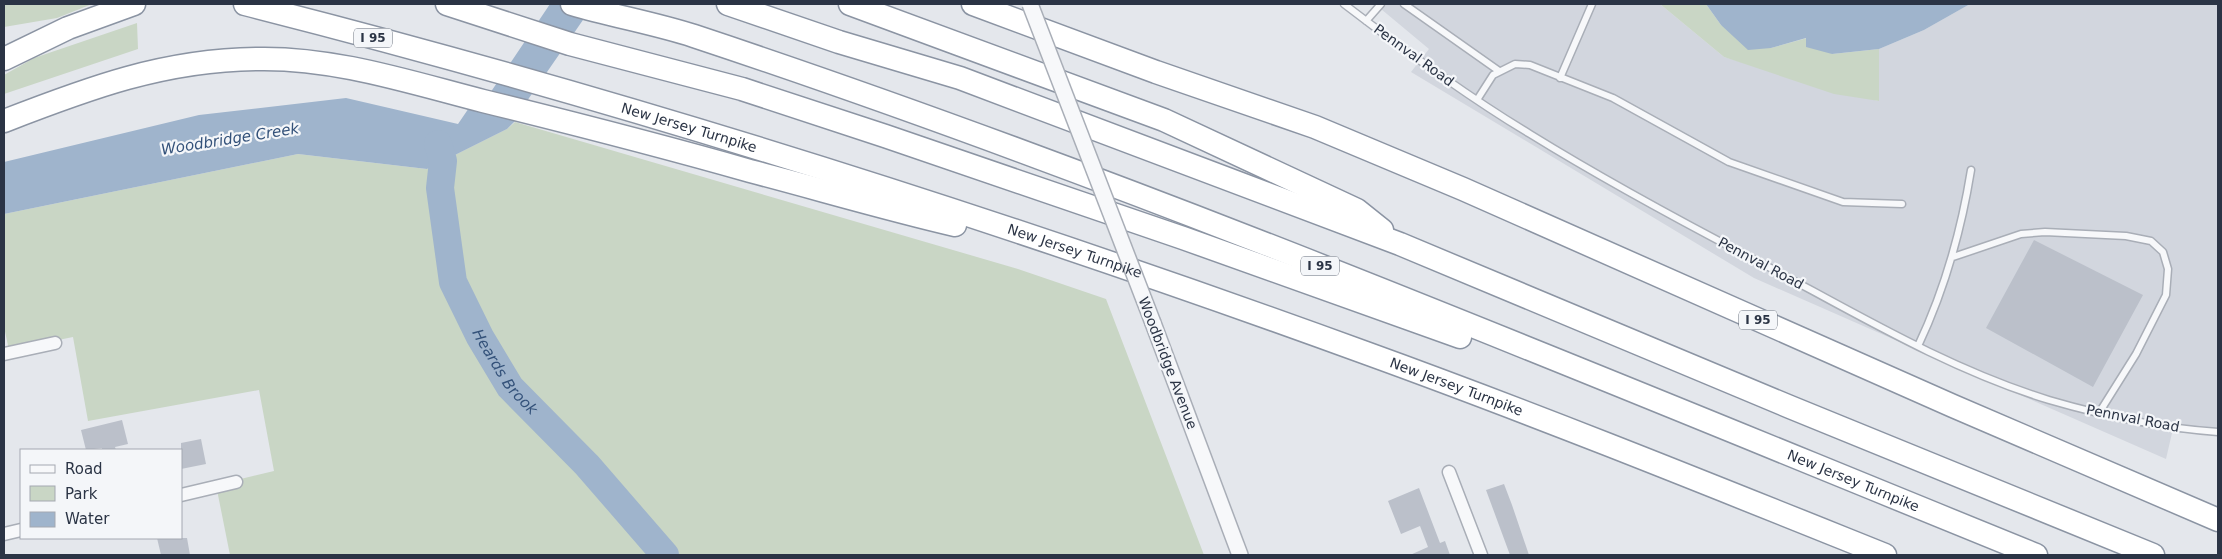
<svg xmlns="http://www.w3.org/2000/svg" width="2222" height="559" font-family="'DejaVu Sans',sans-serif">
<style>
.built{fill:#d2d6de}
.green{fill:#c9d6c5}
.water{fill:#9fb4cc}
.lines{fill:none;stroke-linecap:round;stroke-linejoin:round}
.river{stroke:#9fb4cc;stroke-width:28}
.building{fill:#bbc0ca}
.service-casing{stroke:#a9aeb7;stroke-width:9}
.minor-casing{stroke:#a9aeb7;stroke-width:15}
.tertiary-casing{stroke:#a9aeb7;stroke-width:18}
.motorway-casing{stroke:#8b94a3;stroke-width:25}
.service{stroke:#f7f8fa;stroke-width:6}
.minor{stroke:#f7f8fa;stroke-width:12}
.tertiary{stroke:#f7f8fa;stroke-width:15}
.motorway{stroke:#fff;stroke-width:22}
.tertiary-bridge-casing{stroke:#a9aeb7;stroke-width:18;stroke-linecap:butt}
.tertiary-bridge{stroke:#f7f8fa;stroke-width:15}
.labels{text-anchor:middle;stroke-width:4.5;stroke-linejoin:round;paint-order:stroke}
.shield{fill:#f4f6f9;stroke:#676e7b;stroke-width:1}
.shield-label{font-size:12px;font-weight:bold;fill:#2b3445}
.street-label{font-size:14px;fill:#2b3445;stroke:#f4f6f9}
.water-label{font-size:15px;font-style:italic;fill:#34527a;stroke:#f4f6f9}
</style>
<rect width="100%" height="100%" fill="#e4e7ec"/>
<!-- built -->
<path class="built" d="M1375 4H1660L1724 57 1878 101 1879 49 1924 30 1970 4H2218V433H2172L2166 459 1754 278 1411 72 1429 49Z"/>
<!-- green -->
<path class="green" d="M4 4H92L57 18 4 27Z
M1660 4H1706L1721 25 1771 48 1807 38 1832 54 1879 49V101L1834 94 1724 57Z
M137 23 138 49 4 94V75L34 58Z
M515 122 1018 269 1106 299 1204 555H230L216 485 274 471 259 390 88 421 73 337 9 350 4 327V214L298 154 427 169 507 129Z"/>
<!-- water -->
<path class="water" d="M550 4H594L518 114 520 116 507 129 427 169 298 154 4 214V162L199 115 346 98 458 124 473 102 482 105Z
M1706 4H1970L1924 30 1879 49 1832 54 1806 47V38L1771 48 1748 50 1721 25Z"/>
<g class="lines">
<!-- river -->
<path class="river" id="s1" d="M438 144 443 161 440 188 453 282 480 337 510 387 587 465 665 555"/>
</g>
<!-- building -->
<path class="building" d="M2034 240 2143 295 2093 387 1986 328Z
M122 420 128 444 115 447 116 450H102V448L86 450 81 430Z
M201 439 206 464 181 469V443Z
M1504 484 1512 505 1529 555H1510L1486 490Z
M1419 488 1440 543 1445 541 1450 555H1410L1428 547 1420 526 1401 534 1388 501Z
M157 538H187L190 555H161Z"/>
<g class="lines">
<!-- service casing -->
<g class="service-casing">
<path id="service" d="M1344 4C1404 50 1465 95 1530 134 1606 181 1684 223 1763 264 1855 313 1948 369 2049 400 2104 416 2161 428 2218 432
M1404 4 1499 71
M1366 21 1381 4
M1560 78 1592 4
M1477 100 1493 75 1515 64 1530 65 1613 98 1729 162 1843 202 1902 204
M1953 257 2021 234 2045 232 2126 236 2151 241 2163 252 2168 269 2166 295 2136 354 2099 413
M1918 346C1945 289 1961 232 1971 170"/>
</g>
<!-- minor casing -->
<g class="minor-casing">
<path id="minor" d="M4 354 55 343
M1449 472 1481 555
M181 495 236 482
M4 534 21 530"/>
</g>
<!-- tertiary casing -->
<g class="tertiary-casing">
<path id="tertiary" d="M1153 323 1240 555"/>
</g>
<!-- motorway casing -->
<g class="motorway-casing">
<g id="motorway">
<path id="s2" d="M245 4C624 100 998 219 1366 353 1540 416 1713 486 1885 555"/>
<path d="M447 4 570 44 742 89 885 136 1183 238 1460 337"/>
<path id="s3" d="M572 4C612 16 654 23 694 36 1149 187 1592 375 2036 555"/>
<path d="M728 4 839 42 960 78 1400 244 1790 407 2153 555"/>
<path d="M850 4 1164 120 1357 210 1382 230"/>
<path d="M973 4 1156 72 1315 127 1463 189 1953 406 2218 520"/>
<path d="M4 59 68 28 134 4"/>
<path d="M4 121C89 88 164 60 256 59 333 57 409 82 483 101 572 123 662 146 750 171 819 189 886 209 955 225"/>
</g>
</g>
<!-- service -->
<use href="#service" class="service"/>
<!-- minor -->
<use href="#minor" class="minor"/>
<!-- tertiary -->
<use href="#tertiary" class="tertiary"/>
<!-- motorway -->
<use href="#motorway" class="motorway"/>
<!-- tertiary-bridge casing -->
<g class="tertiary-bridge-casing">
<path id="tertiary-bridge" d="M1030 4 1153 323"/>
</g>
<!-- tertiary-bridge -->
<use href="#tertiary-bridge" class="tertiary-bridge"/>
</g>
<g class="labels">
<!-- shield labels -->
<g class="shield">
<rect x="354" y="28.5" width="38" height="19" rx="4"/>
<rect x="1301" y="256.5" width="38" height="19" rx="4"/>
<rect x="1739" y="310.5" width="38" height="19" rx="4"/>
</g>
<g class="shield-label">
<text x="373" y="42">I 95</text>
<text x="1320" y="270">I 95</text>
<text x="1758" y="324">I 95</text>
</g>
<!-- street labels -->
<g class="street-label">
<text transform="translate(1414 55) rotate(36)" y="5">Pennval Road</text>
<text dy="5" stroke="none"><textPath href="#s2" startOffset="461">New Jersey Turnpike</textPath></text>
<text dy="5" stroke="none"><textPath href="#s2" startOffset="866">New Jersey Turnpike</textPath></text>
<text transform="translate(1761 263) rotate(28)" y="5">Pennval Road</text>
<text transform="translate(1168 363) rotate(69)" y="5">Woodbridge Avenue</text>
<text dy="5" stroke="none"><textPath href="#s2" startOffset="1271">New Jersey Turnpike</textPath></text>
<text transform="translate(2133 418) rotate(11)" y="5">Pennval Road</text>
<text dy="5" stroke="none"><textPath href="#s3" startOffset="1368">New Jersey Turnpike</textPath></text>
</g>
<!-- water labels -->
<g class="water-label">
<text transform="translate(230 139) rotate(-9)" y="5">Woodbridge Creek</text>
<text dy="5" stroke="none"><textPath href="#s1" startOffset="244">Heards Brook</textPath></text>
</g>
</g>
<!-- border -->
<rect width="2222" height="559" fill="none" stroke="#2b3445" stroke-width="10"/>
<!-- legend -->
<rect x="20" y="449" width="162" height="90" fill="#f4f6f9" stroke="#a4a8b1"/>
<rect x="30" y="465" width="25" height="8" fill="#f7f8fa" stroke="#a4a8b1"/>
<text x="65" y="474" font-size="15" fill="#2b3445">Road</text>
<rect x="30" y="486" width="25" height="15" fill="#c9d6c5" stroke="#a4a8b1"/>
<text x="65" y="499" font-size="15" fill="#2b3445">Park</text>
<rect x="30" y="512" width="25" height="15" fill="#9fb4cc" stroke="#a4a8b1"/>
<text x="65" y="524" font-size="15" fill="#2b3445">Water</text>
</svg>
